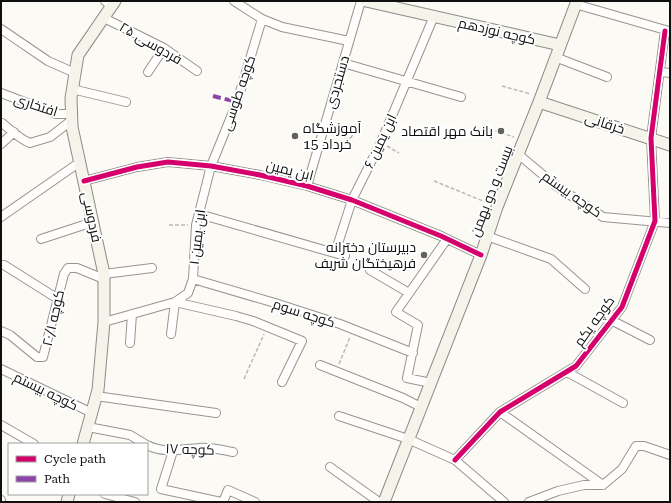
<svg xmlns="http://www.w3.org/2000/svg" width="671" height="503" font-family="'Roboto Serif',Cairo,serif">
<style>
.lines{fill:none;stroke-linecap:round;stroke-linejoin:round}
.street-casing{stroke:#969592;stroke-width:10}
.secondary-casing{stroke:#8c8b89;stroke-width:13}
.path{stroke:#b9b9b8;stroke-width:1.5;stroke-dasharray:4 2;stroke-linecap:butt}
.street{stroke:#fffefd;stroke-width:8}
.secondary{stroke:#f5f4ea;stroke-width:11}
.quiet{stroke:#8e44ad;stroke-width:4;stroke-dasharray:8 4;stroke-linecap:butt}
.cycleway-casing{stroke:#fff;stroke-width:8}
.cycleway{stroke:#d6006c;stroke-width:5}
.poi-dot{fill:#62615f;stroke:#fff;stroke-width:1.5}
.labels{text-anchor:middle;stroke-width:4;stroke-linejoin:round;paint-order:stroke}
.street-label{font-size:14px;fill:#0f0f0f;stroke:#fff}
.poi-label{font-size:14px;fill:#0f0f0f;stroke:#fff;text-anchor:end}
</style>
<rect width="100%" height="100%" fill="#fcfaf4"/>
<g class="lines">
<!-- street casing -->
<g class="street-casing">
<path id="street" d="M105 1 112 7
M234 1 262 19 282 27 349 41
M575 4 669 31
M104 18 164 48 197 71
M1 29 48 61 75 73
M555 57 607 77
M343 63 461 97
M148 72 164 48
M660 72 670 73
M72 89 126 102
M1 93 56 114H71
M2 123C11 130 19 139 30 143L50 137 72 120
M324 127 348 134
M1 144 14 132
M518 154 555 185 603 217 670 223
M84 181 137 167 168 162 211 166 260 175 307 186 352 200 441 236 481 255
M307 186 361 1
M199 214 345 256
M1 217 80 162
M487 236 551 259 585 289
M41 239 93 222
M335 253 352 200 381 142 434 16
M4 265 58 299
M370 270 409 293
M104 274 152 268
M193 279 275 303 340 324 413 353
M175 302 236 316 253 321 302 341 282 382
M611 320 650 340
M104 322 175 302 188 293 193 279 196 225 211 166 237 102 262 19
M1 331 10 335 37 357H43L64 274 68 268H77L104 279
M171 334 175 302
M130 343 132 314
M320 365 403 398 421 407
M1 369 92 413
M567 372 623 403
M431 383 407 378 418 325 396 312 447 239
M96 396 216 413
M500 412 603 485
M339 416 408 439 455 460 504 502
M1 425 34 444
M88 427 130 435 145 444
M147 445C164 454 182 449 199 448 210 447 222 450 233 452
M173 451 161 489 221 502
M455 460 500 412 576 366 622 307 655 221 651 138 665 31
M330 467 379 502
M105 494 135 502
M1 500V502
M223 502 228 490 255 502
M529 502 558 491 584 485H603L622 469 636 446H644L670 455"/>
</g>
<!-- secondary casing -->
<g class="secondary-casing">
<path id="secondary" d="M366 1 560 45
M539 102 670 145
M83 444 98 390 104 322V274L72 127 71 98 78 55 115 1
M67 502 69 494
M384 502 481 255 497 207 539 102 577 1"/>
</g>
<!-- path -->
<path class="path" d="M502 86 531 94
M484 127 514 137
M387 146 399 153
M434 181 488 203
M169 225H188
M339 364 350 337
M244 379 264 334"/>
<!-- street -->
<use href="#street" class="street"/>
<!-- secondary -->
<use href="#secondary" class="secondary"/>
<!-- quiet -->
<path class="quiet" d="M213 96 237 102"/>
<!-- cycleway casing -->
<g class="cycleway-casing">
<path id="cycleway" d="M84 181 137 167 168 162 211 166 260 175 307 186 352 200 441 236 481 255
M455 460 500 412 576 366 622 307 655 221 651 138 665 31"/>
</g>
<!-- cycleway -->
<use href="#cycleway" class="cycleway"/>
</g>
<!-- markers -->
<g class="poi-dot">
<circle cx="501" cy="131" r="4"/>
<circle cx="295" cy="136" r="4"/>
<circle cx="424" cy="255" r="4"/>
</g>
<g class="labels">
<!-- street labels -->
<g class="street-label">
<text transform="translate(497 31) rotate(13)" y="5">کوچه نوزدهم</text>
<text transform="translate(151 43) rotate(30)" y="5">فردوسی ۲۵</text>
<text transform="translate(337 82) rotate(-74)" y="5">دستجردی</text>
<text transform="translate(238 93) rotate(-71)" y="5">کوچه طوسی</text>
<text transform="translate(36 105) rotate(18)" y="5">افتخاری</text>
<text transform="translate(605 123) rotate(18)" y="5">خرقانی</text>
<text transform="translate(380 141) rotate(-65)" y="5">ابن یمین ۶</text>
<text transform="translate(290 170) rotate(14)" y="5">ابن یمین</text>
<text transform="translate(491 191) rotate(-69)" y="5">بیست و دو بهمن</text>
<text transform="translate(572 194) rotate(35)" y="5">کوچه بیستم</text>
<text transform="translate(92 217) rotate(78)" y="5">فردوسی</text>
<text transform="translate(197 237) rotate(-83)" y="5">ابن یمین ۱</text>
<text transform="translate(304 313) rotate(18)" y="5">کوچه سوم</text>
<text transform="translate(53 318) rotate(-77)" y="5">کوچه ۲۰/۱</text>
<text transform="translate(594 321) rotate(-54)" y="5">کوچه یکم</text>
<text transform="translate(46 391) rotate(26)" y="5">کوچه بیستم</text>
<text transform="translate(190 449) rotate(2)" y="5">۱۷ کوچه</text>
</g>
<!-- poi labels -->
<g class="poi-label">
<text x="303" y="133" text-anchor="start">آموزشگاه<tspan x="303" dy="16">15 خرداد</tspan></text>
<text x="493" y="136">بانک مهر اقتصاد</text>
<text x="416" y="252">دبیرستان دخترانه<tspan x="416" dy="16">فرهیختگان شریف</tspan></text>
</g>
</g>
<!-- border -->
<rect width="671" height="503" fill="none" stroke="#0f0f0f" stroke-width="4"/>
<!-- legend -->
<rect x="8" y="443" width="140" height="52" fill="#ffffff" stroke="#9f9f9f"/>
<rect x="16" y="456" width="20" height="6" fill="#d6006c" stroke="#9f9f9f"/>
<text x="44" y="463" font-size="12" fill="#0f0f0f">Cycle path</text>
<rect x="16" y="476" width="20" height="6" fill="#8e44ad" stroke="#9f9f9f"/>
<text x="44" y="483" font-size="12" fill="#0f0f0f">Path</text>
</svg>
